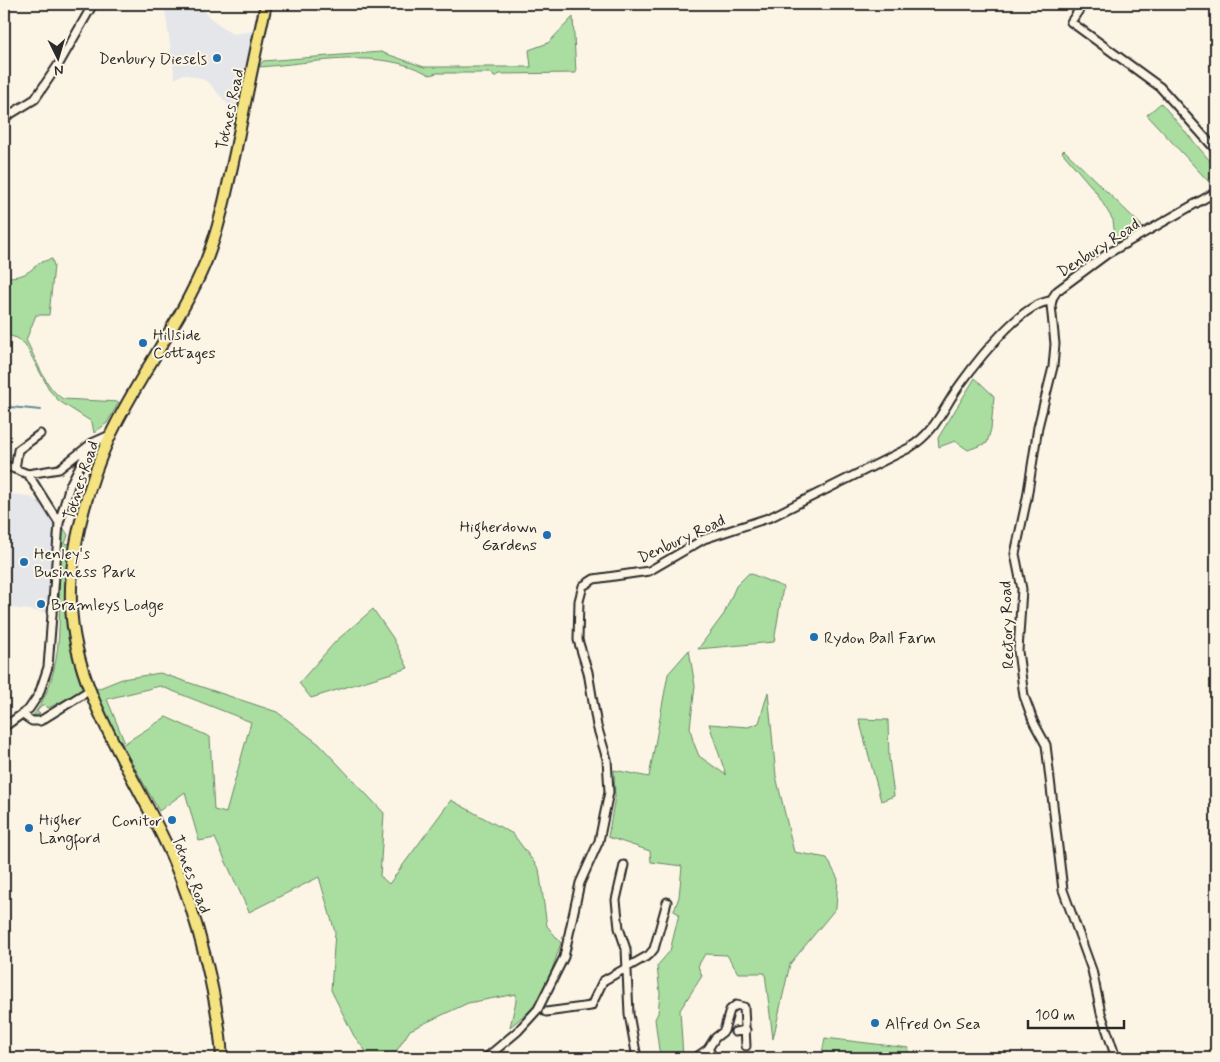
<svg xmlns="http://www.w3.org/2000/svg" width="1220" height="1062" font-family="Mynerve,sans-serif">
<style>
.built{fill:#e4e6e9}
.green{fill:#a9dea0;stroke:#6a8466}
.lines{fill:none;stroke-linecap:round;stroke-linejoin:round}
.stream{stroke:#608b9a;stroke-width:2}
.minor-casing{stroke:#2b2b2b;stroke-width:11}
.primary-casing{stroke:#2b2b2b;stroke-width:14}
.minor{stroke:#fcf5e5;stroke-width:7}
.primary{stroke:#f5e382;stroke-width:10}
.poi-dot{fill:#1f6fb2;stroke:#fcf5e5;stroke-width:2}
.labels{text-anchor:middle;stroke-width:4;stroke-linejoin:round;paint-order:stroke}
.poi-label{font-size:16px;fill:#2b2b2b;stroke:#fcf5e5;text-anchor:start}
.street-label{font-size:16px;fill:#2b2b2b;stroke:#fcf5e5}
</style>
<rect width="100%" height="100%" fill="#fcf5e5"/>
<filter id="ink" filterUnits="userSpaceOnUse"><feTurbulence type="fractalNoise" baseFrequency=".02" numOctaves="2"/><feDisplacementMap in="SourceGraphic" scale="10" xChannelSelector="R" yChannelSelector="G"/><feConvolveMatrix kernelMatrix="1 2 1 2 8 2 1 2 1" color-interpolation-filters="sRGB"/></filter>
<g filter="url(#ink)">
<!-- built -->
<path class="built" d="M164 4H204L203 9 210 18 232 34 254 31 236 114 209 83 200 78 183 74 175 79Z
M4 493 28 496 57 511 59 523 53 613 13 608 4 600Z"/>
<!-- green -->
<path class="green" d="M573 17 576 73 500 74 494 77 492 73H437L430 75C379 47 316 63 259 67L263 61 381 52 424 67H531L529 50 548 43Z
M1161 103 1216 168V175L1208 181 1147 115Z
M1064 150 1142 226 1116 245 1113 220 1096 192 1062 152Z
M52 259 54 266 49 315H36L26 340C36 358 45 388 63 399L119 402 107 423 94 433 92 422 59 401 50 391 25 344 17 338 4 334V277C35 278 29 263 52 259Z
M975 378 994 396 991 429 987 443 968 450 955 441 939 447 938 438Z
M63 527 68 535 65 544 71 543 69 578 86 690 48 708 44 704 37 711 40 714 33 716C74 660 52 589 63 527Z
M749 573 783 587 774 642 698 649 724 614 736 586Z
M373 609 393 638 408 668 311 698 299 683 336 641Z
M689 650 695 686 690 728 693 741 699 756 726 775 709 724 748 727 759 723 768 692 776 776 794 852 827 858 838 879 836 908 790 964 773 1039 765 973H738L727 955 705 954 698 966 702 976 680 1010 683 1057 665 1058 659 1050 655 1019 658 1013 660 994 657 966 670 951 679 914 674 911 679 897 682 866 651 862 650 851 608 837 615 797 614 770 649 777 668 674Z
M160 673 277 712 319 744 384 813 380 876 389 884 451 800 513 834 539 869 547 926 561 943 543 996 532 1009 510 1027 516 1001V994L468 1003 410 1030 392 1058H371L354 1036 331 990 335 932 319 877 249 912 215 838 199 841 185 792 159 811 122 745 166 717 210 737 214 810 226 813 251 722 160 686 107 699 124 741 121 744 118 743 92 691 122 679Z
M859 719 888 720 889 758 894 796 881 801Z
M825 1038 909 1048 906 1058H821Z"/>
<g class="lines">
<!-- stream -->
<path class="stream" d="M4 409 10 407 41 410"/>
<!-- minor casing -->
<g class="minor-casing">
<path id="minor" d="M1083 4 1071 22 1160 87 1216 150
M4 118 35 99 60 62 93 4
M4 465 28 474 59 469 92 443 110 435
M15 469 18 450 40 434
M28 474 59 523
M23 715 32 721H40L90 690
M4 727 29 709 39 694 48 667 59 523 70 485 90 446
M624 865 616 900 619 928 626 949 629 1014 637 1058
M546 1012 591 1006 603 981 649 955 654 949 667 902
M735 1032 746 1030
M708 1049 714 1058
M486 1058 518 1031 538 1009 564 957 580 883 599 841 609 792 607 759 597 726 588 672 578 640 579 601 583 586 594 579 649 571 704 539 771 517 909 448C937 431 943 407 962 382 978 360 1023 301 1052 301
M695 1058 708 1049 715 1038 724 1031 730 1010 736 1005 744 1007 746 1046
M1116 1058 1101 1013 1092 970 1063 890 1046 745 1034 723 1024 696 1018 651 1022 589 1015 554 1027 498 1038 427 1053 367 1055 344 1051 305 1053 297 1057 291 1107 254 1216 192"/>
</g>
<!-- primary casing -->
<g class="primary-casing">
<path id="primary" d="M222 1058C218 997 197 914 172 857 137 776 73 694 71 603 69 551 89 480 111 434 139 375 181 322 206 261 220 226 227 189 235 153 245 103 255 53 266 4"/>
</g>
<!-- minor -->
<use href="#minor" class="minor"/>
<!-- primary -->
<use href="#primary" class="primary"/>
</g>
</g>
<!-- markers -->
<g class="poi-dot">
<circle cx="217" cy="58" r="5"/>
<circle cx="143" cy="343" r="5"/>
<circle cx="547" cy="535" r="5"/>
<circle cx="24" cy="562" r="5"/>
<circle cx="41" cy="604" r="5"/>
<circle cx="814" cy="637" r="5"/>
<circle cx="172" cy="820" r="5"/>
<circle cx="29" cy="828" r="5"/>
<circle cx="875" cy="1023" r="5"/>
</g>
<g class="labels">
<!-- poi labels -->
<g class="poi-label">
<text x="207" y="64" text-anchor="end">Denbury Diesels</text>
<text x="153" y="340">Hillside<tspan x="153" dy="18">Cottages</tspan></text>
<text x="537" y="532" text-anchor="end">Higherdown<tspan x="537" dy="18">Gardens</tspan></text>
<text x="34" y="559">Henley's<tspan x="34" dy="18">Business Park</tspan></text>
<text x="51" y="610">Bramleys Lodge</text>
<text x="824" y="643">Rydon Ball Farm</text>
<text x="39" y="825">Higher<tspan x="39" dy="18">Langford</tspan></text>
<text x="162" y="826" text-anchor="end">Conitor</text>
<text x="885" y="1029">Alfred On Sea</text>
</g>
<!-- street labels -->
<g class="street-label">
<text transform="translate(229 109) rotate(-78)" y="6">Totnes Road</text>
<text transform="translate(1098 247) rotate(-33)" y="6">Denbury Road</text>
<text transform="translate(80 480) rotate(-72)" y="6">Totnes Road</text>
<text transform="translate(681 538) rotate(-25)" y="6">Denbury Road</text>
<text transform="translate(1006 625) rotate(-92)" y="6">Rectory Road</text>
<text transform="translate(192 874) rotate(69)" y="6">Totnes Road</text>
</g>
</g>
<!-- margin -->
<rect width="1220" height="1062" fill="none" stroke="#fcf5e5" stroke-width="20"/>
<rect x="10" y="10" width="1200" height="1042" fill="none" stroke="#2b2b2b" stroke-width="2" filter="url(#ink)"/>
<!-- north arrow -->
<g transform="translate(58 58) rotate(175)" stroke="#fcf5e5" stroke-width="4" paint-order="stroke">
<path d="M0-4L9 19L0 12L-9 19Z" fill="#2b2b2b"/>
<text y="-8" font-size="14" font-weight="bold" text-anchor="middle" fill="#2b2b2b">N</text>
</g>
<!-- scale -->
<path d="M1028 1020v8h96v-8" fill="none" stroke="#2b2b2b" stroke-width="2.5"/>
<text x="1035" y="1020" font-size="15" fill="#2b2b2b" stroke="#fcf5e5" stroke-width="4" paint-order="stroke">100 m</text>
</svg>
